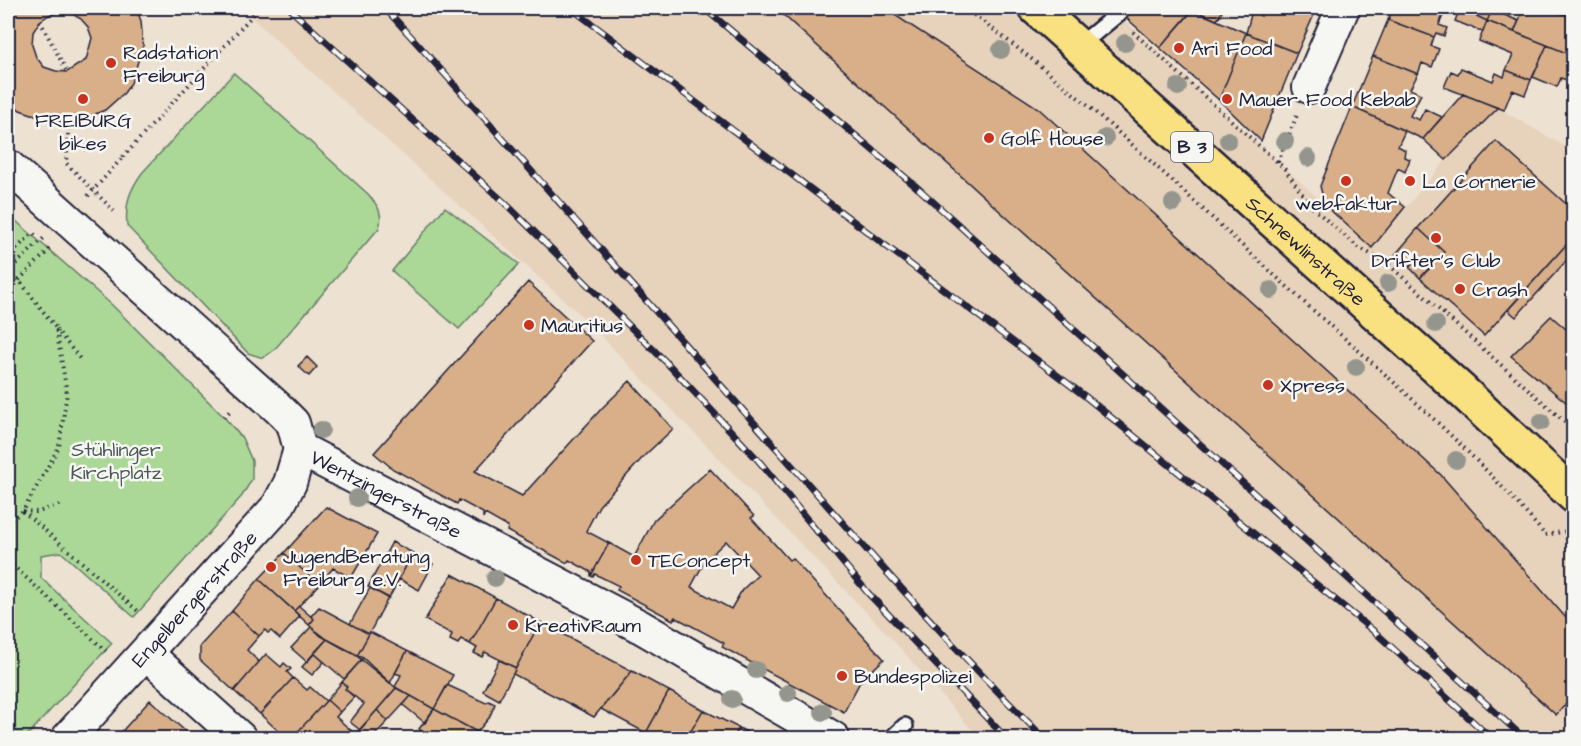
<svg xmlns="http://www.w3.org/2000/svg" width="1581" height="746" font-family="'Architects Daughter',sans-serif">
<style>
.built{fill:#e7d2bc}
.green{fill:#abd897;stroke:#667d69;stroke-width:1.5}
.building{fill:#d8af89;stroke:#22223b;stroke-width:1.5;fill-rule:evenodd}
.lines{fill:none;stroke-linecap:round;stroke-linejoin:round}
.service-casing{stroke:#22223b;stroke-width:20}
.minor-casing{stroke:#22223b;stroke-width:36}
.primary-casing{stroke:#22223b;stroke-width:38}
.path{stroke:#22223b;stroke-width:4;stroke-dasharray:1.5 4.5;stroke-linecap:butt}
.service{stroke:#f6f6f2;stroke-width:15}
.minor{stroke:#f6f6f2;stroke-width:32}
.primary{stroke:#f9e181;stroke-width:33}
.rail-casing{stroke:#22223b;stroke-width:7}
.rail{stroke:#f6f6f2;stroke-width:4.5;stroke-dasharray:14;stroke-linecap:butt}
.path-bridge{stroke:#22223b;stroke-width:4;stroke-dasharray:1.5 4.5;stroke-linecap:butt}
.tree{fill:#94968e}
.poi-dot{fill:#c8321e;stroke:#f6f6f2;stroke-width:2}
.labels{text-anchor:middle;stroke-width:5;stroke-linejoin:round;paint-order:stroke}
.shield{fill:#f6f6f2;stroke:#626272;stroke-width:1.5}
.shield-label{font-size:18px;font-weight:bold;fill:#22223b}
.poi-label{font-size:20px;fill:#22223b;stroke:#f6f6f2;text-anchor:start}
.street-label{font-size:20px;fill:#22223b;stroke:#f6f6f2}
.park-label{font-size:20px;fill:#4b5957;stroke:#f6f6f2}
</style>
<rect width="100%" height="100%" fill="#ede1d2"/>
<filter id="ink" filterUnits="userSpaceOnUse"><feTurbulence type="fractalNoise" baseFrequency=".0167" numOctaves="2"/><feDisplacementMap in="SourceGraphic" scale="12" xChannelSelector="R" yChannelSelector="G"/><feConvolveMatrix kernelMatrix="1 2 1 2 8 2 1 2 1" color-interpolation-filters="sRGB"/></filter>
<g filter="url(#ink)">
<!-- built -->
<path class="built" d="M241 8H1111L1372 248 1446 160 1498 108 1573 151V738H979L893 640 584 318Z"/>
<!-- green -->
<path class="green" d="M234 73 368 194C377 205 384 213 379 228L274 350 263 358 248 353 127 226C125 204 129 191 142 173Z
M445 207 519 264 459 329 392 271Z
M8 214 112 305 224 417 242 438 252 461V479L242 496 134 617 61 552 41 555V578L112 643 25 738H8Z"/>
<!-- building -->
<path class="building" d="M8 8H136L141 21 143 46 131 83 124 93 105 110 81 120 56 122 20 110 8 100ZM60 12 71 13 81 19 88 27 92 38 86 60 67 72 56 71 44 67 36 57 32 45 33 32 40 21 49 15Z
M783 8H884L1038 108 1441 475 1574 627V695L1556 715 779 11Z
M1115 8H1194L1160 48Z
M1194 8H1224L1217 20 1193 10Z
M1265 8H1317L1297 53 1246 33 1252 11 1261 16Z
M1393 8H1446L1439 25 1447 28 1444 36 1436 33 1434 37 1388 20Z
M1460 8 1487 21 1483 32 1455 21Z
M1460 8H1493L1487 21Z
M1524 8H1547L1574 18V56L1514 32Z
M1193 10 1246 33 1219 100 1160 48Z
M1492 10 1519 21 1514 32 1487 21Z
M1388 20 1434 37 1431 46 1439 49 1432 67 1422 63 1418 74 1373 56Z
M1487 21 1547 45 1531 80 1506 70 1513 55 1479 41Z
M1246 33 1297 53 1261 141 1219 100Z
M1547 45 1574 56V83L1561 78 1557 87 1533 77Z
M1373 56 1418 74 1410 89 1421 94 1410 116 1419 120 1425 109 1442 117 1423 139 1352 107Z
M1461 68 1493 81 1496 73 1504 77 1506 70 1531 80 1525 95 1512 90 1504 110 1444 87 1451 71 1458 74Z
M1463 94 1498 108 1446 160 1423 139Z
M1352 107 1405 131 1398 146 1405 150 1404 157 1410 159 1405 172 1398 168 1388 193 1405 207 1372 248 1325 205 1320 186Z
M1496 141 1574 211V236L1484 336 1420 278 1444 252 1418 228Z
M1418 228 1444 252 1430 268 1418 257 1409 267 1395 255Z
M1574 236V252L1516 317 1508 310Z
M1418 257 1430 268 1420 278 1409 267Z
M528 282 592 341 475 471 522 496 603 407 630 381 673 429 646 454 599 506 586 531 609 543 591 576V572L569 560 567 563 507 531 508 527 485 514 483 518V513L459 500 457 504 393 469 374 453Z
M1551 316 1574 336V409L1511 356Z
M307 357 317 367 309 376 298 366Z
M710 469 754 516 751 518 789 560 792 558 884 659 860 682 844 712 722 647 724 643 675 617 673 620 617 590 619 586 595 574 593 577 591 576 609 543 634 557 654 520ZM726 541 758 575 742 590 731 609 691 587 705 561Z
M326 507 377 534 351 578 333 568 319 585 284 553Z
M392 542 413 553 389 598 368 587Z
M284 553 319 585 294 611 259 579Z
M413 553 433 564 419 590 399 579Z
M452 574 496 598 470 644 461 639 458 644 450 640 452 634 425 620Z
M259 579 300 616 280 639 271 631 268 633 265 630 259 636 232 611Z
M370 588 388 598 369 634 350 624Z
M496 598 540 622 516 668 485 652 482 657 474 653 477 648 470 644Z
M299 606 314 619 309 625 294 611Z
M319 607 369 634 357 656 321 636 309 625 314 619 311 616Z
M232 611 259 636 247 650 259 662 234 691 200 660V646Z
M540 622 632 671 594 717 513 674Z
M311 627 327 639 307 662 291 648Z
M370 632 407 651 390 683 357 656Z
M327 639 363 658 344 679 314 653Z
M407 651 453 675 434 709 395 687 401 675 395 673Z
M314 653 324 662 312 675 302 667Z
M266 654 281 667 284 663 291 669 287 672 293 678 260 714 234 691Z
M363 658 396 688 360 730 350 722 364 704 345 689 347 687 342 682Z
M499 660 516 668 499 700 483 691Z
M632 671 669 691 646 733 601 709Z
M293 678 307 690 310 687 326 701 292 738H286L260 714Z
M342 682 347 687 345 689 354 697 340 712 327 700Z
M447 685 486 703 489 701 495 704 489 718 477 732 434 709Z
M396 688 411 696 388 721 377 710Z
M669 691 703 710 687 738H657L646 733Z
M411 696 434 709 425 723 403 705Z
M150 700 193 738H116Z
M327 700 340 712 336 717 356 735 352 738H292Z
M434 709 477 732 471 738H429L419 729Z
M377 710 388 721 372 738H352Z
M703 710 739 728 733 738H687Z
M739 728 758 738H733Z"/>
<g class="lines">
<!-- service casing -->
<g class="service-casing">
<path id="service" d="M1080 45 1120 12
M892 738 905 726"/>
</g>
<!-- minor casing -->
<g class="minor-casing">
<g id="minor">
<path d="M1309 87 1343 8"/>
<path id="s1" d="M8 166 278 408 293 423 300 449 641 627 833 738"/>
<path d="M146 653 240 738"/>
<path id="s2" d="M68 738 278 506 290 483 300 449"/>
</g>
</g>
<!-- primary casing -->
<g class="primary-casing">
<g id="primary">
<path id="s3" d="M1036 8 1461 390 1574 496"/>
</g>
</g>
<!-- path -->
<path class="path" d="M213 8 217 11
M964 8C1078 89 1180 189 1283 283 1373 365 1467 442 1545 535L1574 530
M40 21 67 72
M1133 32 1284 168 1310 205 1331 224 1358 247 1388 264 1574 430
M69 122 66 163 114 211
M1278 162 1297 115
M88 196 123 157
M8 257 33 233 35 235
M16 264 44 238
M8 271 19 280 56 328 67 393 59 447 23 511 8 522
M19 280 50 249 47 246
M56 329 80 359
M224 417 232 409
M23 511 140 613
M23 511 38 512 61 504
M8 561 106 651"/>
<!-- service -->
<use href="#service" class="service"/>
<!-- minor -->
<use href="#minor" class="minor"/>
<!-- primary -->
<use href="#primary" class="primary"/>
<!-- rail casing -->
<g class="rail-casing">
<path id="rail" d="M385 8C518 154 648 303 779 451 866 549 951 647 1044 738
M571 8 1086 397 1376 633 1491 738
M704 8 919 189 1524 738
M292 11 505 203 668 364 758 460 868 593 1006 738"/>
</g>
<!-- rail -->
<use href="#rail" class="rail"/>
<!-- path-bridge -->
<path class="path-bridge" d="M123 157 259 8"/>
</g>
<!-- trees -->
<g class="tree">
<circle cx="1125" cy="43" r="9"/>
<circle cx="1001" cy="50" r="9"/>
<circle cx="1178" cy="87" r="9"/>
<circle cx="1105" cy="138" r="9"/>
<circle cx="1228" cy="140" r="9"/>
<circle cx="1285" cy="141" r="9"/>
<circle cx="1308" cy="158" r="9"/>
<circle cx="1173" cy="203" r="9"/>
<circle cx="1388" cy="283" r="9"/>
<circle cx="1271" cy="290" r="9"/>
<circle cx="1436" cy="324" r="9"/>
<circle cx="1356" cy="367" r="9"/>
<circle cx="1541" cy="422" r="9"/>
<circle cx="321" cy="430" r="9"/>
<circle cx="1456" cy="460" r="9"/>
<circle cx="357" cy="498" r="9"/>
<circle cx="495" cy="578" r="9"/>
<circle cx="756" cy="670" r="9"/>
<circle cx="788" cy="693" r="9"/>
<circle cx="732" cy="699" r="9"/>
<circle cx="823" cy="712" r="9"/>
</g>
</g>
<!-- markers -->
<g class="poi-dot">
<circle cx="1179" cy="48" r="6"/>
<circle cx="111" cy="63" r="6"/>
<circle cx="83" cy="99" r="6"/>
<circle cx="1227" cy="99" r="6"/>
<circle cx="989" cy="138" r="6"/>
<circle cx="1346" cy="181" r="6"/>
<circle cx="1410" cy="181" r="6"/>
<circle cx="1436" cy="238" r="6"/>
<circle cx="1460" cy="289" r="6"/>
<circle cx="529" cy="325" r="6"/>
<circle cx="1268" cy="385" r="6"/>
<circle cx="636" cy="560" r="6"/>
<circle cx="271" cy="567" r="6"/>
<circle cx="513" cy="625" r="6"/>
<circle cx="842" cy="676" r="6"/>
</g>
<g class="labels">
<!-- shield labels -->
<rect class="shield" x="1171" y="132" width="42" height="30" rx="4.5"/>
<g class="shield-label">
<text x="1192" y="153">B 3</text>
</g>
<!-- poi labels -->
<g class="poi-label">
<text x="1191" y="55">Ari Food</text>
<text x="123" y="59">Radstation<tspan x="123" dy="23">Freiburg</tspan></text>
<text x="1239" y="106">Mauer Food Kebab</text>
<text x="83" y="127" text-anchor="middle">FREIBURG<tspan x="83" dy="23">bikes</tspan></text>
<text x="1001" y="145">Golf House</text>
<text x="1422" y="188">La Cornerie</text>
<text x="1346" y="210" text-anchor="middle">webfaktur</text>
<text x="1436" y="267" text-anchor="middle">Drifter's Club</text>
<text x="1472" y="296">Crash</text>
<text x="541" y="332">Mauritius</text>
<text x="1280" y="392">Xpress</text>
<text x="283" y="563">JugendBeratung<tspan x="283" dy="23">Freiburg e.V.</tspan></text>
<text x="648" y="567">TEConcept</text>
<text x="525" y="632">KreativRaum</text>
<text x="854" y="683">Bundespolizei</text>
</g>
<!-- street labels -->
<g class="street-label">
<text dy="7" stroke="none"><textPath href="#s3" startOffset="363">Schnewlinstraße</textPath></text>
<text dy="7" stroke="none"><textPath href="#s1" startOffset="508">Wentzingerstraße</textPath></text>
<text dy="7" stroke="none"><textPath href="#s2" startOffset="188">Engelbergerstraße</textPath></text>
</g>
<!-- park labels -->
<g class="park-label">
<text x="116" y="456">Stühlinger<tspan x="116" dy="23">Kirchplatz</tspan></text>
</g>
</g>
<!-- margin -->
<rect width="1581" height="746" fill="none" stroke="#f6f6f2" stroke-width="30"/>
<rect x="15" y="15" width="1551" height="716" fill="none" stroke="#22223b" stroke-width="2" filter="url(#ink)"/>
</svg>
